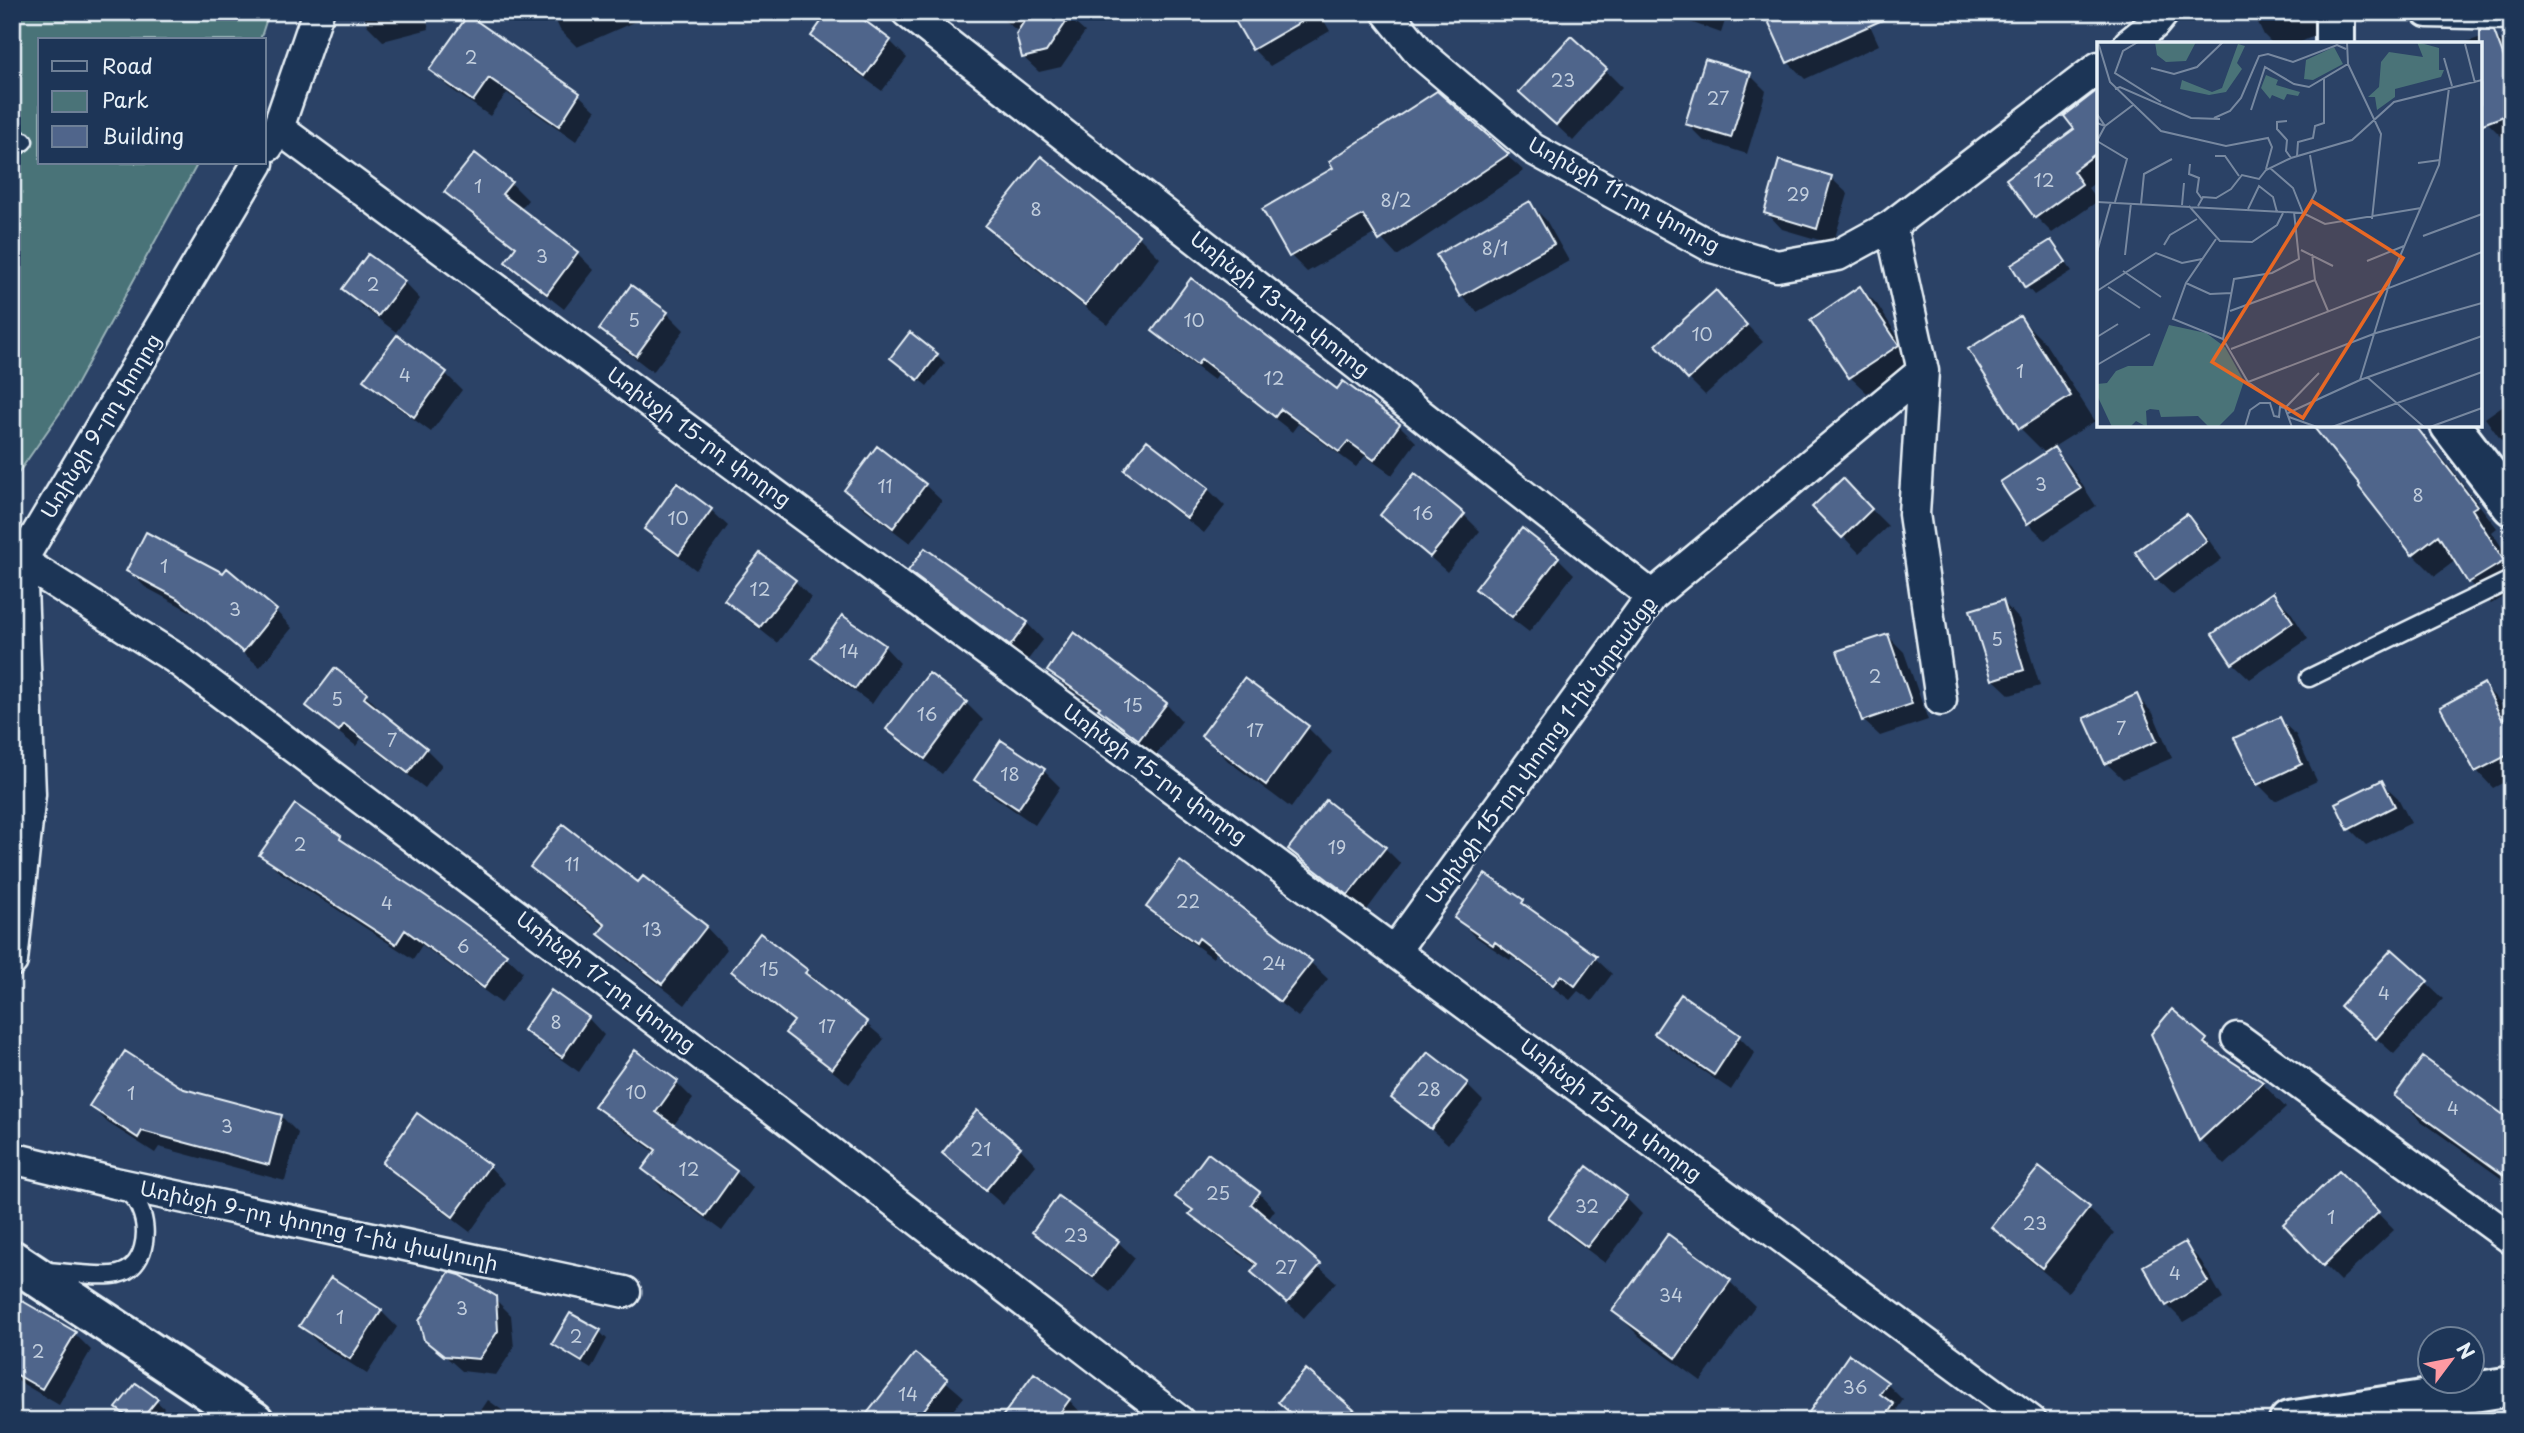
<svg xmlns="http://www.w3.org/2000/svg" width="2524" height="1433" font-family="'Playpen Sans','Noto Sans Armenian',sans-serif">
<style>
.green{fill:#4a7378;stroke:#99b2b8;stroke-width:2}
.shadow{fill:#0007}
.building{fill:#50658b;stroke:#e8f1f8;stroke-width:2}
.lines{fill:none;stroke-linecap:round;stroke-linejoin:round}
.service-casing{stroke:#e8f1f8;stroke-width:21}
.minor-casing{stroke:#e8f1f8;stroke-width:35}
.tertiary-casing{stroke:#e8f1f8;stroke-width:44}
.service{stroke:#1d3557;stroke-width:16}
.minor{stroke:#1d3557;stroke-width:30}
.tertiary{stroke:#1d3557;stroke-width:38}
.labels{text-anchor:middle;stroke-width:5;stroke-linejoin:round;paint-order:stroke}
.number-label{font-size:18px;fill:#c2cedd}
.street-label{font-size:21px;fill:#e8f1f8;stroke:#1d3557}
.inset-road{fill:none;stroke:#7788a0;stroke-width:2}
.view{fill:#e86824;fill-opacity:0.15;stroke:#e86824;stroke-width:3.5}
.inset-edge{fill:none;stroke:#e8f1f8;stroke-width:3.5}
</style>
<rect width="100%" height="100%" fill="#2b4266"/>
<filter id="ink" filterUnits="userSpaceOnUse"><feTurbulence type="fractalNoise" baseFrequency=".0143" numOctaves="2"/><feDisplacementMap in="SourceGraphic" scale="14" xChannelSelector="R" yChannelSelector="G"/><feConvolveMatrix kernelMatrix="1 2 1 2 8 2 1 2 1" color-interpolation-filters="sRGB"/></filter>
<g filter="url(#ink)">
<!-- green -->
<path class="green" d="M12 12H269L260 40H40V163H198L64 407 12 482Z"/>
<!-- shadow -->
<path class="shadow" d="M363 12H425L429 29 383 41 367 25Z
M552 12H641L643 18 577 47 560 30Z
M850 12 890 41 907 58 882 91 830 53 813 36Z
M993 12H1062L1085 32 1061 67 1039 72 1023 57 1019 32Z
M1232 12H1319L1330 31 1270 66 1253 49Z
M1671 12H1728L1721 33 1676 17Z
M1864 12 1879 45 1805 79 1788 62Z
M2123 12H2136L2129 18Z
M2253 12H2310L2320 33 2297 44H2273L2264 35Z
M468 18 579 95 596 111 576 141 507 93 490 116 448 87 431 70Z
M2493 33 2510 50 2512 55V135L2503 138 2487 122 2480 44H2461Z
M1606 71 1622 87 1573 141 1538 108Z
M1750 75 1766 91 1747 154 1703 140 1686 123Z
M2099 90V180L2088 188 2098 201 2052 233 2036 217 2077 130Z
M1437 93 1524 171 1397 256 1376 233 1307 272 1291 256 1336 169Z
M475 155 511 183 528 200 520 210 577 253 594 270 564 309 524 278 507 261 517 249 463 208 447 192Z
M1041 158 1138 236 1160 258 1108 325 1009 248 987 226Z
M1831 178 1848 194 1833 244 1782 229 1766 212Z
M1530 204 1546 220 1569 261 1477 312 1461 296Z
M2051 242 2072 271 2034 295 2027 287Z
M404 282 420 299 396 332 361 306 344 289Z
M632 287 667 313 684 330 653 372 618 345 601 329Z
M1860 288 1877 304 1914 362 1867 393 1850 377Z
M1716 292 1763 342 1705 395 1689 379Z
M2020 318 2045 343 2095 421 2052 448 2070 466 2096 506 2045 540 2028 523 2046 454 2020 428Z
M1154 331 1337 392 1343 384 1399 425 1416 442 1392 475 1365 456 1356 467 1298 424 1292 432 1218 374 1214 380 1171 348Z
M937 355 945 363 927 386 892 358Z
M446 374 462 390 431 432 382 396 365 380Z
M2512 399V455L2485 418Z
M2423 439 2445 461 2497 528 2492 532 2512 563V591L2491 604 2469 582 2456 560 2435 576 2413 554 2361 487Z
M1148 442 1208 489 1225 506 1204 533 1143 486 1127 470Z
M1842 480 1888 526 1859 553 1815 507Z
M925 485 942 501 910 543 862 507 846 490Z
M711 510 728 526 696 570 663 545 646 529Z
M1382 515H1464L1480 531 1447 572Z
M2187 516 2204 533 2222 559 2173 595 2156 579Z
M1558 558 1574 574 1529 632 1494 605 1477 589Z
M128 570 276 611 292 628 260 667 197 615 145 587Z
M910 571 1027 623 1043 640 1027 661 927 587Z
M795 581 811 598 777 643 743 616 727 600Z
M2273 595 2290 611 2308 639 2250 679 2233 663Z
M2003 602 2019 619 2040 686 2010 695 1993 679Z
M1888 636 1904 652 1928 720 1880 736 1863 720Z
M884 646 900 663 872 704 831 674 814 658Z
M1050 671 1166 704 1182 721 1156 755 1106 714 1066 687Z
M929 675 966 703 983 720 942 774 904 745 888 729Z
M2483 685 2500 702 2508 718 2512 716V778L2493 788 2477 771Z
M366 695 382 711 381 713 426 749 442 765 425 788 361 739 356 746 325 722 308 706Z
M2136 696 2153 713 2172 758 2123 779 2106 763Z
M2279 719 2296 735 2317 781 2275 801 2258 784Z
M1308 728 1332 752 1291 808 1228 761 1204 736Z
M1002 743 1044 771 1060 787 1035 825 993 796 977 780Z
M2381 782 2398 798 2411 823 2366 845 2350 829Z
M340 838 351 849 425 897 506 956 523 972 501 1003 422 945 413 959 278 871 262 854Z
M1291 848H1385L1401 864 1366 911 1307 865Z
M1180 864 1311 963 1328 979 1298 1017 1216 953 1213 958 1165 923 1149 907Z
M532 867 639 884 706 927 727 949 685 1005 622 956 600 934 605 928 554 888Z
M1523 902 1535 914 1595 958 1612 974 1592 1001 1578 991 1570 1000 1512 957 1510 960 1473 935 1457 918Z
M733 970 806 971 884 1039 849 1084 804 1049 787 1032 795 1023 749 987Z
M2426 983 2443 999 2394 1054 2359 1023Z
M1681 997 1739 1037 1755 1053 1731 1090 1672 1050 1656 1034Z
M2172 1012 2224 1058 2262 1083 2286 1108 2225 1165 2201 1140 2153 1034Z
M588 1018 604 1035 579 1072 542 1046 526 1030Z
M635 1052 677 1083 693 1099 673 1126 736 1172 753 1188 722 1231 660 1186 644 1169 656 1153 613 1122 597 1106Z
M1466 1084 1483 1101 1448 1144 1394 1097Z
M184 1090 281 1116 298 1133 285 1181 159 1147 155 1153 108 1123 91 1106Z
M2397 1096 2512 1123V1186L2421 1121Z
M1020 1148 1036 1165 1003 1205 944 1153Z
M384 1163 489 1166 505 1183 470 1232 400 1179Z
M2039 1169 2089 1209 2114 1233 2068 1292 2018 1251 1994 1227Z
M2339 1173 2394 1230 2340 1281 2324 1265Z
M1259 1193 1275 1210 1267 1221 1336 1282 1304 1318 1253 1272 1257 1267 1208 1230 1178 1196Z
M1625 1197 1642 1214 1605 1263 1566 1234 1550 1217Z
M1058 1199 1118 1242 1135 1258 1110 1292 1051 1248 1034 1232Z
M1668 1236 1730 1282 1755 1306 1701 1381 1639 1336 1614 1311Z
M2184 1244 2201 1261 2223 1299 2184 1322 2167 1305Z
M494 1298 511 1315 514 1348 496 1375 462 1371 426 1339Z
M12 1311 75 1334 91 1350 59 1405 13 1378 24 1421H12Z
M381 1311 397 1327 367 1374 318 1343 301 1326Z
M600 1332 607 1339 591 1369 562 1351 554 1344Z
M915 1355 964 1397 944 1421H879Z
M1849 1357 1887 1384 1903 1400 1897 1409 1909 1421H1814Z
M488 1400 517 1421H474Z
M1069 1400 1085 1417 1082 1421H1009Z
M156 1401 164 1408 154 1421H133Z"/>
<!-- building -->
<path class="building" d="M828 12H853L891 40 865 76 811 36Z
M1030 12H1073L1046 52 1022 58 1016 34Z
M1230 12H1318L1252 50Z
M1764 12H1900L1787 63Z
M468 15 580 93 559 126 489 78 473 101 429 70Z
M2480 31H2494L2512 79V113L2480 125Z
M1571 36 1607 69 1556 125 1519 92Z
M1705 59 1751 73 1731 138 1685 124Z
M2099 89V161L2094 155 2073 171 2082 184 2035 218 2006 179 2074 129 2064 116Z
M1437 91 1509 154 1379 241 1363 215 1289 257 1262 209 1333 168 1329 161Z
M475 153 512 182 502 194 578 252 547 294 505 262 516 247 444 192Z
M1041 156 1139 235 1085 305 985 226Z
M1779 160 1832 176 1817 229 1764 213Z
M1530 201 1554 244 1460 297 1436 255Z
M2051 240 2066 262 2025 288 2011 265Z
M368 254 405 281 378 316 342 289Z
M1191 278 1337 389 1343 381 1400 424 1374 460 1348 441 1339 452 1281 409 1275 417 1201 359 1197 365 1152 331Z
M631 285 668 312 636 356 599 329Z
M1860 286 1899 345 1849 378 1810 320Z
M1716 290 1747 325 1688 380 1656 345Z
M2020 316 2071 396 2019 429 1968 349Z
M910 332 938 354 918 380 890 358Z
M397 335 447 372 414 417 363 380Z
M2312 425H2415L2477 506 2472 509 2504 561 2468 583 2438 535 2412 555 2359 487 2360 485Z
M1147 440 1209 488 1187 518 1124 470Z
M877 446 926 484 893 528 844 490Z
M2054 447 2081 489 2027 524 2000 482Z
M1415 473 1465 514 1430 557 1380 515Z
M1843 478 1872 509 1842 538 1812 507Z
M677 483 712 509 679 555 644 529Z
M2187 514 2207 541 2155 580 2135 552Z
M1522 528 1559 557 1512 617 1475 589Z
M146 532 223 573 227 568 277 610 243 652 179 599 126 571Z
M925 548 1028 622 1010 646 908 571Z
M760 553 796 580 760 627 724 600Z
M2273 592 2293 622 2232 664 2212 634Z
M2003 600 2024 670 1992 680 1970 610Z
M842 615 885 645 855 689 812 658Z
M1074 632 1167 703 1139 740 1098 709 1100 707 1047 671Z
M1888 634 1912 704 1862 721 1837 651Z
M335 668 367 693 364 698 427 748 408 773 344 724 339 731 306 706Z
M929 673 967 702 925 759 886 729Z
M1244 678 1309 726 1266 785 1201 736Z
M2484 683 2502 719 2512 714V753L2475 772 2440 707Z
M2137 694 2157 741 2105 764 2084 718Z
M2280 717 2302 764 2257 785 2234 738Z
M1001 740 1045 769 1018 809 974 780Z
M2382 780 2395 806 2348 830 2335 803Z
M1326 800 1386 847 1348 895 1288 849Z
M295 804 341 836 340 839 426 896 507 954 484 988 405 930 396 944 259 855Z
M563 824 638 882 643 876 707 926 662 984 598 934 605 925 530 867Z
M1180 861 1312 961 1280 1002 1199 938 1196 943 1146 907Z
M1485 874 1524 900 1522 903 1597 956 1575 986 1561 975 1553 985 1495 942 1493 945 1454 918Z
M760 933 808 970 805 973 868 1022 832 1069 785 1033 794 1021 731 971Z
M2392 949 2428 981 2376 1039 2340 1006Z
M551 990 589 1017 562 1057 523 1030Z
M1681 994 1740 1035 1714 1075 1654 1034Z
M2172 1009 2207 1039 2204 1043 2263 1082 2199 1141 2151 1034Z
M635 1050 678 1081 656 1112 737 1171 705 1216 642 1169 656 1150 594 1106Z
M125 1051 184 1089 282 1115 269 1165 142 1131 138 1138 89 1106Z
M1428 1052 1468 1083 1431 1129 1391 1098Z
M2423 1057 2512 1121V1181L2394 1096Z
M977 1110 1021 1147 986 1190 942 1153Z
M417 1113 490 1165 453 1217 382 1163Z
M1208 1153 1260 1192 1251 1204 1321 1264 1287 1303 1251 1272 1257 1264 1189 1214 1193 1210 1175 1197Z
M1587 1166 1627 1196 1587 1247 1548 1218Z
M2039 1167 2090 1207 2042 1268 1991 1227Z
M2339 1171 2379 1212 2323 1266 2283 1224Z
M1058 1196 1119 1241 1093 1277 1032 1232Z
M1668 1234 1731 1280 1676 1358 1612 1311Z
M2185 1242 2208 1282 2166 1306 2143 1266Z
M449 1272 460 1275 496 1296 498 1331 479 1359 444 1356 424 1340 419 1321Z
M331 1277 382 1310 350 1359 299 1326Z
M12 1295 76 1332 42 1389 12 1372Z
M570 1313 601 1330 582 1362 552 1344Z
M915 1353 948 1379 915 1421H861Z
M1849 1354 1888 1382 1880 1394 1894 1404 1883 1421H1803Z
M1306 1369 1367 1421H1299L1278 1402Z
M1034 1373 1070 1399 1054 1421H999Z
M136 1383 158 1399 140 1421H133L116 1408Z"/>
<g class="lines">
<!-- service casing -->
<g class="service-casing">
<path id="service" d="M12 150 24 141
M2309 678 2512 579
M46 1271C65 1272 102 1278 118 1274 145 1268 150 1232 140 1209 137 1201 130 1194 123 1189"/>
</g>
<!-- minor casing -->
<g class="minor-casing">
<path id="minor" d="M907 12 1652 596
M1387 12 1421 54 1533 149 1712 247 1777 266 1838 255 1891 226 2099 67
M2427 12 2512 14
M2129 44 2154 24 2164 12
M278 128 2031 1421
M268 146 278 128 318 12
M1891 226 1923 371 1914 514 1941 700
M21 561 175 658 804 1132 1179 1421
M1395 950 1652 596 1923 371
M12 961 30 794 21 561 258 163
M2237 1038 2512 1239
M12 1158 115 1183 625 1292"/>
</g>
<!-- tertiary casing -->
<g class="tertiary-casing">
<path id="tertiary" d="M2335 44V12
M2450 425 2512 506
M12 1260 254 1421
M2289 1421 2512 1386"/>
</g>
<!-- service -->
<use href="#service" class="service"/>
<!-- minor -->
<use href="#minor" class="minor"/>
<!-- tertiary -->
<use href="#tertiary" class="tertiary"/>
</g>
</g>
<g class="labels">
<!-- number labels -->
<g class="number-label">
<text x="471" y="64">2</text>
<text x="1563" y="87">23</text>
<text x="1718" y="105">27</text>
<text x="2044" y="187">12</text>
<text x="478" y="193">1</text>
<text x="1798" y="201">29</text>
<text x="1396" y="207">8/2</text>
<text x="1036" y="216">8</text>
<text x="1495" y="255">8/1</text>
<text x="542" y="263">3</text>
<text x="373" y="291">2</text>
<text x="634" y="327">5</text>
<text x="1194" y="327">10</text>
<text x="1702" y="341">10</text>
<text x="2020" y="378">1</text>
<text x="405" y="382">4</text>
<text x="1274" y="385">12</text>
<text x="2041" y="491">3</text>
<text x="885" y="493">11</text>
<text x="2418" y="502">8</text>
<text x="1423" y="520">16</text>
<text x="678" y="525">10</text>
<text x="164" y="573">1</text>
<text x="760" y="596">12</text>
<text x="235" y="616">3</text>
<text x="1997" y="646">5</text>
<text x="849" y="658">14</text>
<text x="1875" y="683">2</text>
<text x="337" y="706">5</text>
<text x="1133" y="712">15</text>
<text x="927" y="721">16</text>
<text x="2121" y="735">7</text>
<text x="1255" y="737">17</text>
<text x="392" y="747">7</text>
<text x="1010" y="781">18</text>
<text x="300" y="851">2</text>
<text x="1337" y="854">19</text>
<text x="572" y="871">11</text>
<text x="1188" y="908">22</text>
<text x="387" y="910">4</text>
<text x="652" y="936">13</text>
<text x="463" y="953">6</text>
<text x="1274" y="970">24</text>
<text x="769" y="976">15</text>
<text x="2384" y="1000">4</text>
<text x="556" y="1029">8</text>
<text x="827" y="1033">17</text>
<text x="1429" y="1096">28</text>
<text x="636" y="1099">10</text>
<text x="131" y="1100">1</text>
<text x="2453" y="1115">4</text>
<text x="227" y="1133">3</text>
<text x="981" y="1156">21</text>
<text x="689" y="1176">12</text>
<text x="1218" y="1200">25</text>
<text x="1587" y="1213">32</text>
<text x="2331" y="1224">1</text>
<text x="2035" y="1230">23</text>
<text x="1076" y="1242">23</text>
<text x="1286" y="1274">27</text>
<text x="2175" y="1280">4</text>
<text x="1671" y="1302">34</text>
<text x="462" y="1315">3</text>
<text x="340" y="1324">1</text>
<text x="576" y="1343">2</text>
<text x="38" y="1358">2</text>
<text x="1855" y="1394">36</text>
<text x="908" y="1401">14</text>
</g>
<!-- street labels -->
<g class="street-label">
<text transform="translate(1624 195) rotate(29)" y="7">Առինջի 11-րդ փողոց</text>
<text transform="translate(1280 304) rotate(38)" y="7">Առինջի 13-րդ փողոց</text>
<text transform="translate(101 426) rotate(-59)" y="7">Առինջի 9-րդ փողոց</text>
<text transform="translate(699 437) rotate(36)" y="7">Առինջի 15-րդ փողոց</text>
<text transform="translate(1541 750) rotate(-54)" y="7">Առինջի 15-րդ փողոց 1-ին նրբանցք</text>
<text transform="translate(1155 774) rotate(36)" y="7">Առինջի 15-րդ փողոց</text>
<text transform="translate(606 982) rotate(37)" y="7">Առինջի 17-րդ փողոց</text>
<text transform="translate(1611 1110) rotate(37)" y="7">Առինջի 15-րդ փողոց</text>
<text transform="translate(319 1226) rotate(12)" y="7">Առինջի 9-րդ փողոց 1-ին փակուղի</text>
</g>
</g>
<!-- overview -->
<g transform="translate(2097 42)">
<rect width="385" height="385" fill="#2b4266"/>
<path d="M58 0H99L89 19 69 20 60 13ZM320 0 342 6V28H347L344 35 298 47V55L280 68 278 55H271L282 45 284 20 292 10 326 15ZM141 2 148 4 140 21 145 27 129 50 112 53 83 47 85 38 115 50 125 46ZM237 5 246 22 216 38 207 37 209 18ZM169 33 181 38 179 43 203 50 201 54 190 52 187 58 175 53 173 57 164 46ZM72 283 109 291 128 305 147 339 137 369 121 385H112L101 374 64 375 62 368 53 367 49 369 50 385 39 379 33 385H15L0 353V342L10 341 19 329 31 324H56Z" fill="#4a7378"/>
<path class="inset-road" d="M1 0 13 40 64 89 129 104 171 96 175 105 169 127M41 0 26 9 18 31 64 60M250 0 251 22M368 2 378 41M347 16 355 44M54 26 77 32 100 25 126 0M18 47 23 45 94 76 123 77M154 68 168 25 197 42 212 45 251 22 284 92 275 177M0 72 8 84 36 63M117 76 133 69 144 56 162 14 171 12 196 20 240 3 249 7M190 79 180 80V87L190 98 189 109 194 116M0 81 8 84 0 99 30 117 18 160M118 114H128L142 134M200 114 201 100 216 96 218 84 227 81V37M321 121 343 118M93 122 92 132 102 136 100 150 105 157M173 126 196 146 206 171M0 160 206 171 228 182 324 166M44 162 47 132 75 117M85 163 87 141M92 164 123 199 155 200 180 183 186 171M101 164 106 155 119 156 134 147 145 133 162 137 169 128 194 116 255 98 297 60 385 38M151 167 162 144 176 155 180 170M208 172 219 149 213 113M326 194 385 172M119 197 89 241 76 277 126 297 151 340 188 366 195 385M67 203 73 193 100 177M204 208 236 224M0 210 14 160M215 212 218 238 231 269M28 213 34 161M270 219 307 204M26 229 64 255M89 241 113 252 135 251M11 245 43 266M0 249 59 211 85 221 105 217M133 269 218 238M0 295 21 282M126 297 137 237 175 231 202 217 197 170M134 307 385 210M0 323 53 292M270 335 327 385M263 338 295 233 342 123 352 46M151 340 279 291 385 261M191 371 263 338 385 294M192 375 220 385M148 385 153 368 163 361H173L177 374 182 375 183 365 188 366 222 331M235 385 385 330M333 385 385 366"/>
<path class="view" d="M215 159 306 216 206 376 115 320Z"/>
<rect width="385" height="385" class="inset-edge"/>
</g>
<!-- margin -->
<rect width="2524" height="1433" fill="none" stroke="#1d3557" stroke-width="42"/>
<rect x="21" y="21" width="2482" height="1391" fill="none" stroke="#e8f1f8" stroke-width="2.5" filter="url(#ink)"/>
<!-- legend -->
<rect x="38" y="38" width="228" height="126" fill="#1d3557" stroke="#6e8097" stroke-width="2"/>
<rect x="52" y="61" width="35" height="10" fill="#1d3557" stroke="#6e8097" stroke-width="2"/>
<text x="102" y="74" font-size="21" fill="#e8f1f8">Road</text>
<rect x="52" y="91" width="35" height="21" fill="#4a7378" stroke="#6e8097" stroke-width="2"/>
<text x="102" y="108" font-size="21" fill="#e8f1f8">Park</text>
<rect x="52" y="126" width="35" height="21" fill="#50658b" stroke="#6e8097" stroke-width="2"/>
<text x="102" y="144" font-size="21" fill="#e8f1f8">Building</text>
<!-- north arrow -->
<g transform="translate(2451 1360) rotate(58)"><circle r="33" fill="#1d3557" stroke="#6e8097" stroke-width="2"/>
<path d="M0-5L12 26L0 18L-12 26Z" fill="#ff9aa2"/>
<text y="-10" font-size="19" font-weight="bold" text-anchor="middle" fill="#e8f1f8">N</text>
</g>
</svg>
